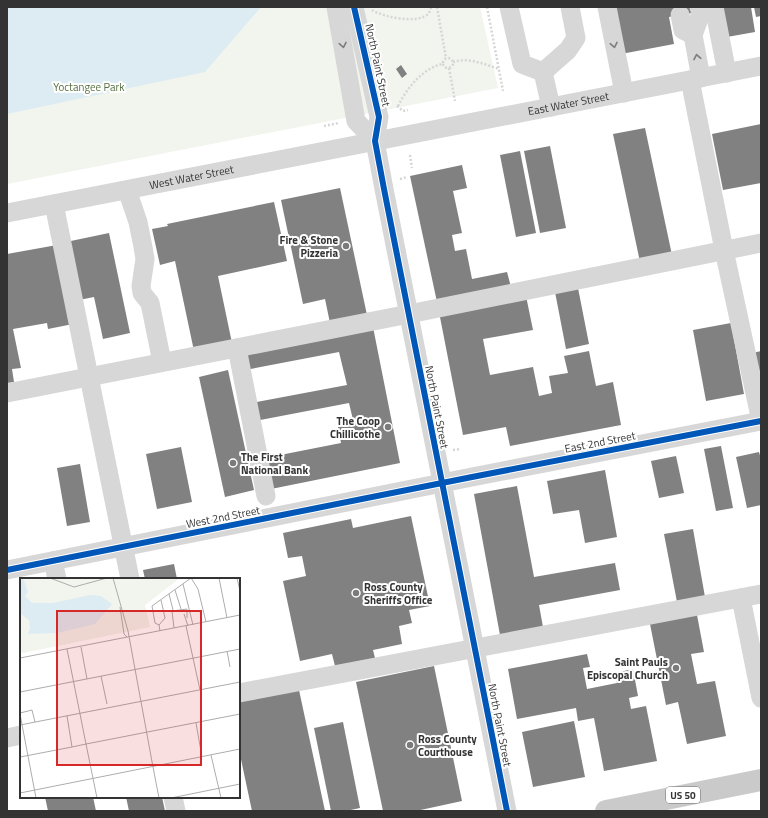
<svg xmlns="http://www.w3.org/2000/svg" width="768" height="818" font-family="'Titillium Web',sans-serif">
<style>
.green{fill:#f1f5ed}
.water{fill:#ddebf3}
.building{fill:#818181}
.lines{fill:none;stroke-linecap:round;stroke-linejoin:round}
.path{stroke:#d6d6d6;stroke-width:2.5;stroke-dasharray:2 2;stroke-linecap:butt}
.minor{stroke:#d7d7d7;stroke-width:19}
.major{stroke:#cacaca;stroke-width:22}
.cycleway-casing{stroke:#fff;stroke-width:8}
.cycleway{stroke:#0057b8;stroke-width:6}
.oneway{stroke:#7d7d7d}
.poi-dot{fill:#7a7a7a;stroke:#fff;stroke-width:1.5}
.labels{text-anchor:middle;stroke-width:4;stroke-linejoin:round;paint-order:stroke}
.shield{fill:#fff;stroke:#707070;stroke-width:1}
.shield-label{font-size:10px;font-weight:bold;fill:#333}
.street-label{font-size:11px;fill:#333;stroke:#fff}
.park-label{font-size:11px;fill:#56703f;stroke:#fff}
.poi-label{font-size:11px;font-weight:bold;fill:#333;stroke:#fff;text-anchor:end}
.inset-road{fill:none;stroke:#adadad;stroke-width:1}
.view{fill:#d62828;fill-opacity:0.15;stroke:#d62828;stroke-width:2}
.inset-edge{fill:none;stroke:#333;stroke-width:2}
</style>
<rect width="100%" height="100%" fill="#fff"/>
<!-- green -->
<path class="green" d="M7 7H480L498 88 7 184Z"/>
<!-- water -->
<path class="water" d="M7 7H261L205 72 7 114Z"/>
<!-- building -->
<path class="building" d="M611 7H691L692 13 669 17 674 44 621 54Z
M721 7H751L755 32 727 37Z
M754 7H761V16L756 17Z
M401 65 407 74 402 78 396 69Z
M761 124V183L723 190 712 134Z
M645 128 672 255 640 262 613 134Z
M550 146 566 228 540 233 524 151Z
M520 151 536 233 516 237 500 155Z
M462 165 467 188 453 191 462 233 452 235 455 251 466 249 472 279 507 272 511 287 437 302 410 176Z
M340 188 367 315 330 323 325 299 303 304 281 200Z
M274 202 287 261 218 276 232 343 194 351 175 261 160 265 152 229 168 226 167 224Z
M109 233 130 333 103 339 94 297 79 300 66 242Z
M57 245 73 324 48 329 47 323 13 329 21 368 12 369 14 382 7 383V254Z
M578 288 589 344 566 349 555 292Z
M526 296 533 330 483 339 490 375 533 367 539 396 552 393 549 376 568 373 564 356 589 351 596 386 613 382 621 425 510 446 506 427 463 435 439 312Z
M731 323 744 394 706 401 693 330Z
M373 327 400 463 271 489 265 458 341 443 338 427 354 424 349 403 255 421 252 403 347 385 339 352 245 370 242 353Z
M761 351V386L753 353Z
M228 370 254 490 225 497 199 377Z
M721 446 733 508 716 511 704 449Z
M181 447 192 502 157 509 146 454Z
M759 452 761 459V505L747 508 736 457Z
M676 456 684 493 659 498 651 461Z
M80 464 90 522 67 526 57 468Z
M605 470 617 537 585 543 579 510 553 514 547 481Z
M517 486 534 577 615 563 620 590 539 605 543 627 500 635 474 494Z
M411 516 430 606 409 610 412 623 399 626 402 644 373 650 375 658 335 666 332 654 300 661 283 581 306 576 302 556 288 558 283 533 351 519 353 528Z
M693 529 705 597 677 602 664 534Z
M174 564 177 579H145L143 570Z
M697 615 704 652 691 654 697 684 715 681 726 736 687 744 678 702 666 705 650 624Z
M587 654 590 667 583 668 587 689 617 683 615 673 633 669 638 696 629 698 631 709 646 706 657 761 604 771 594 718 578 721 576 708 517 719 508 669Z
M434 666 462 801 416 811H383L356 682Z
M299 690 325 811H252L239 750V702Z
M574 721 585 777 533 787 522 732Z
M343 722 360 808 346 811H331L314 728Z
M45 797H93L96 811H48Z
M126 797H162L165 811H129Z"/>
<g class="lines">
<!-- path -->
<path class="path" d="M437 7 446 58
M487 7 503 91
M372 10C383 17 419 25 429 13 430 11 431 9 431 7
M443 63a5 5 0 1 1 10 0a5 5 0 1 1-10 0Z
M453 62C468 57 484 64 499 69
M449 68 455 101
M397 106 403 111 408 110
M398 106C407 88 422 69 442 64
M324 126 339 123
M410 155 412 168
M400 179 407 177
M453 450 461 449"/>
<!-- minor -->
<g class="minor">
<path d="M336 7 356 121 375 141"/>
<path d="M354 7 379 117 375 141 384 189 507 811"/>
<path d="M509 7 522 64 543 72"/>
<path d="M607 7 624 93"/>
<path d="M699 7 701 13 693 35 701 78"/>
<path d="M714 7 727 73"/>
<path d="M680 15 683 30 693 35"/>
<path d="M543 72 568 50 576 38 570 7"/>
<path d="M543 72 551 107"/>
<path d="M690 80 724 250 761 421"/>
<path d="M127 190 138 222 143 247 145 259 141 286 142 293 150 303 162 362"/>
<path d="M54 204 130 579"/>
<path id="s1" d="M7 213 761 66"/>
<path d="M237 348 266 496"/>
<path d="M7 393 409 314 761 243"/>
<path d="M53 561 57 579"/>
<path d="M7 570 472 477 761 421"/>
<path d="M741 598 761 698"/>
<path d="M239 693 761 594"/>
<path d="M7 738 21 735"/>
<path d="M173 797 176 811"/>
</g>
<!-- major -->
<path class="major" d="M606 811 761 780"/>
<!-- cycleway casing -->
<g class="cycleway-casing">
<path id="cycleway" d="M354 7 379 117 375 141 384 189 507 811
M7 570 472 477 761 421"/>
</g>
<!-- cycleway -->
<use href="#cycleway" class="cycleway"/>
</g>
<!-- one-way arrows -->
<defs><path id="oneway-chevron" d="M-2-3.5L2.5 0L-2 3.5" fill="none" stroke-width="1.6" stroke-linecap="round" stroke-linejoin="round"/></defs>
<g class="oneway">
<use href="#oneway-chevron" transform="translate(343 45) rotate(79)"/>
<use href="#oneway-chevron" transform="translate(614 45) rotate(79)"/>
<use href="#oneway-chevron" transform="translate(697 57) rotate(-101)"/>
</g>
<!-- markers -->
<g class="poi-dot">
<circle cx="346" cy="246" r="4"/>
<circle cx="388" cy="427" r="4"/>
<circle cx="233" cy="463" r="4"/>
<circle cx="356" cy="593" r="4"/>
<circle cx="676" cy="668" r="4"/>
<circle cx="410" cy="745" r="4"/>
</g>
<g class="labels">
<!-- shield labels -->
<rect class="shield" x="666" y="787" width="34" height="16" rx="3"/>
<g class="shield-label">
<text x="683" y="799">US 50</text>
</g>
<!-- street labels -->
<g class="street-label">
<text transform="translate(378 65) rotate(78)" y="4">North Paint Street</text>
<text dy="4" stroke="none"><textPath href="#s1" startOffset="572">East Water Street</textPath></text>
<text dy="4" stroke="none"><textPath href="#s1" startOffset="188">West Water Street</textPath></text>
<text transform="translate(437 407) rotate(79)" y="4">North Paint Street</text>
<text transform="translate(600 442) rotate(-11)" y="4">East 2nd Street</text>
<text transform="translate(223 517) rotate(-11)" y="4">West 2nd Street</text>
<text transform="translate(500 725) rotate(79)" y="4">North Paint Street</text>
</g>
<!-- park labels -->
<g class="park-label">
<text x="89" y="91">Yoctangee Park</text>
</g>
<!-- poi labels -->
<g class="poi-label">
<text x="338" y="244">Fire &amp; Stone<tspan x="338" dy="13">Pizzeria</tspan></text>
<text x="380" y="425">The Coop<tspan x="380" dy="13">Chillicothe</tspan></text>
<text x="241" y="461" text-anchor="start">The First<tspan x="241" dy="13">National Bank</tspan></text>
<text x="364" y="591" text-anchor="start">Ross County<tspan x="364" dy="13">Sheriffs Office</tspan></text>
<text x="668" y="666">Saint Pauls<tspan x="668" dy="13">Episcopal Church</tspan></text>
<text x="418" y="743" text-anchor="start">Ross County<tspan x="418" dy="13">Courthouse</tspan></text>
</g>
</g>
<!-- overview -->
<g transform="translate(20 578)">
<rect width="220" height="220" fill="#fff"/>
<path d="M0 0H160L125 27 130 49 3 75 0 73Z" fill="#f1f5ed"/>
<path d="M0 0H3L8 14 5 18 12 25H33L70 17 81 18 92 26 75 46 37 55 8 56 10 50 9 42 0 35Z" fill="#ddebf3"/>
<path class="inset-road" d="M30 0 54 9 87 0M93 0 108 53 133 189M171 0 178 11 186 44M199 0 207 40M217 0 220 13M163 6 173 47M155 12 161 31M149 16 153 32M100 29 104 56 107 59M164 36 168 48M139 47 145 40 141 22M166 48 180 112M154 50 152 33 167 31V40M140 53 139 47 135 45 132 28 171 0M61 69 67 101M47 71 66 166 52 169M207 73 210 89M0 80 220 37M81 98 87 126M0 114 220 71M0 135 12 132 15 144M0 136 16 220M176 145 182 179M0 147 220 104M191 177 201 220M0 179 52 169 47 138M133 189 139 220M0 215 220 171M77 220 66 166 220 136M151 220 220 206"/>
<path class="view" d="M37 33H181V187H37Z"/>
<rect width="220" height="220" class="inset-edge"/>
</g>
<!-- border -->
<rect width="768" height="818" fill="none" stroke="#333333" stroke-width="16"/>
</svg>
